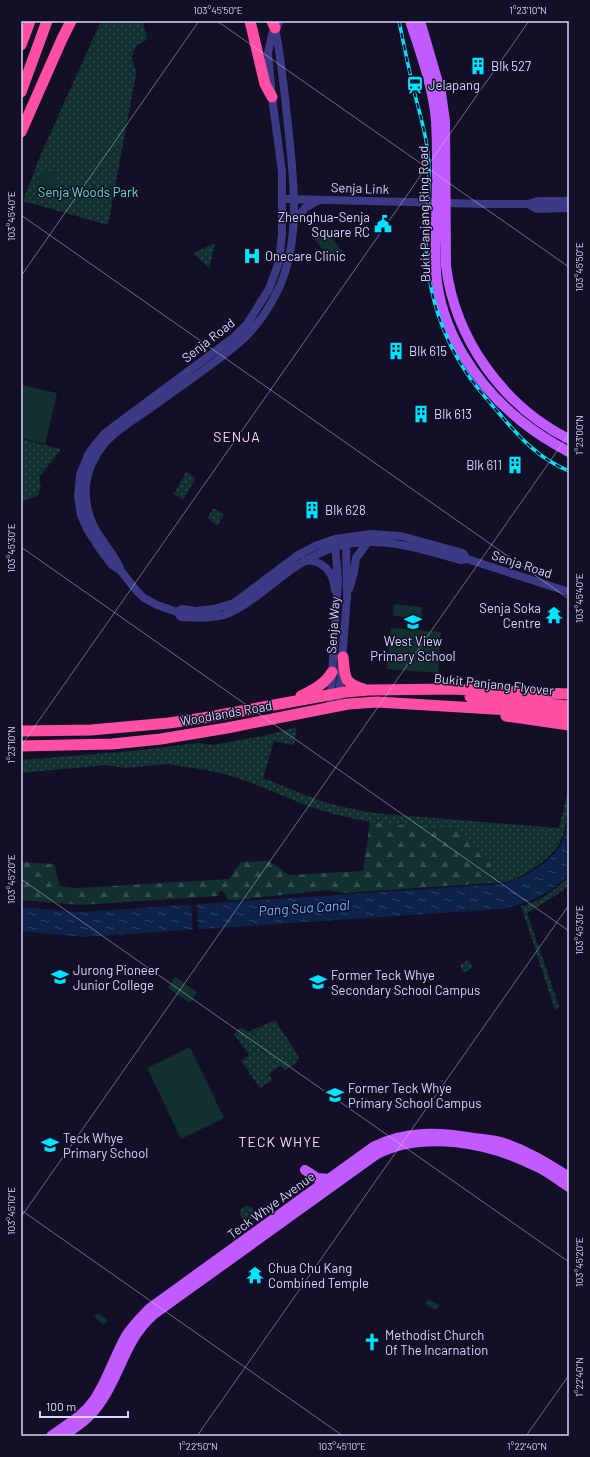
<svg xmlns="http://www.w3.org/2000/svg" width="590" height="1457" font-family="Barlow,sans-serif">
<style>
.green{fill:url(#green-dots)}
.forest{fill:url(#forest-firs)}
.pitch{fill:#12302f}
.water{fill:url(#water-ripples)}
.pier{fill:#130f26}
.lines{fill:none;stroke-linecap:round;stroke-linejoin:round}
.minor{stroke:#3d3a85;stroke-width:8}
.major{stroke:#c25bff;stroke-width:10}
.highway{stroke:#ff4fa3;stroke-width:11}
.rail-casing{stroke:#00e5ff;stroke-width:3.5}
.rail{stroke:#130f26;stroke-width:2;stroke-dasharray:6;stroke-linecap:butt}
.ticks{fill:none;stroke:#d9d4ff;stroke-width:1;stroke-opacity:0.45}
.labels{text-anchor:middle;stroke-width:3;stroke-linejoin:round;paint-order:stroke}
.poi-label{font-size:13px;fill:#d9d4ff;stroke:#130f26;text-anchor:start}
.street-label{font-size:13px;fill:#d9d4ff;stroke:#130f26}
.park-label{font-size:13px;fill:#5fe0c0;stroke:#130f26}
.neighbourhood-label{font-size:14px;letter-spacing:1px;fill:#ffd6f0;stroke:#130f26}
.water-label{font-size:14px;font-style:italic;fill:#62b6ff;stroke:#130f26}
.neatline{fill:none;stroke:#d9d4ff;stroke-width:1.5}
.ticks-label{font-size:10px;text-anchor:middle;fill:#d9d4ff}
</style>
<defs>
<pattern id="green-dots" width="8" height="8" patternUnits="userSpaceOnUse"><rect width="8" height="8" fill="#12302f"/><path d="M2 2h.1M6 6h.1" fill="none" stroke="#344d4e" stroke-width="1.8" stroke-linecap="round"/></pattern>
<pattern id="forest-firs" width="22" height="20" patternUnits="userSpaceOnUse"><rect width="22" height="20" fill="#12302f"/><path d="M5 1l3.5 6h-7zM16 11l3.5 6h-7z" fill="#344d4e"/></pattern>
<pattern id="water-ripples" width="26" height="14" patternUnits="userSpaceOnUse"><rect width="26" height="14" fill="#0c2248"/><path d="M2 4q2-2 4 0t4 0M15 11q2-2 4 0t4 0" fill="none" stroke="#2f4163"/></pattern>
</defs>
<rect width="100%" height="100%" fill="#130f26"/>
<!-- green -->
<path class="green" d="M101 21H143L147 40C137 43 130 52 133 62 134 66 136 70 136 74L108 225 23 201 41 154Z
M215 243 209 268 193 253Z
M21 439 61 449 39 478 41 486 37 496 21 502Z
M186 472 196 478 183 500 174 494Z
M213 508 224 514 217 526 208 518Z
M297 727 294 745 274 741 263 778 323 802 361 811 383 814 559 828 569 787C569 805 568 825 560 842 554 856 524 877 509 881 503 882 497 883 491 883V865L403 825 370 822 337 815 305 805 252 783 224 774 206 770 167 764 125 768 106 765 21 773V760L132 751 198 743 213 745 267 735Z
M569 877V885L558 894 527 913 559 1007 555 1010 521 906C539 903 555 889 569 877Z
M468 960 473 967 464 973 460 965Z
M275 1020 299 1057 297 1062 285 1070 281 1065 269 1074 272 1080 260 1088 241 1061 249 1055 234 1034 239 1029 242 1028 248 1032Z
M240 1213a7 7 0 1 1 14 0a7 7 0 1 1-14 0Z"/>
<!-- forest -->
<path class="forest" d="M370 822 456 829 491 865V883L344 893 328 890 236 900H228L223 891H220L218 896 80 905 21 900V862L54 864 60 886 77 888 229 879 241 862 269 861 289 875 363 871Z"/>
<!-- pitch -->
<path class="pitch" d="M43 169 57 174 49 195 35 190Z
M326 229 343 252 330 261 314 238Z
M21 385 57 393 45 444 21 438Z
M394 604 422 607 421 618 393 616Z
M391 628 441 632 438 673 387 669Z
M175 977 197 992 190 1003 168 988Z
M190 1047 224 1118 181 1139 147 1068Z
M428 1299 439 1305 436 1310 425 1304Z
M98 1313 108 1320 104 1325 94 1317Z"/>
<!-- water -->
<path class="water" d="M569 811V875C546 895 531 902 502 909L82 937 21 931V907L79 912 501 884C520 881 552 862 561 844 565 834 567 822 569 811Z"/>
<!-- pier -->
<path class="pier" d="M191 903H197L198 931 193 932Z"/>
<g class="lines">
<!-- minor -->
<path class="minor" d="M280 21 272 34 268 53 272 97 282 172V234L279 262 269 289 247 324 233 338 105 433 94 446 88 455 80 475 78 496 81 515 87 529 100 549 112 565 121 571 136 590 144 598 157 605 177 612 181 617C197 618 214 619 229 613 242 608 254 598 265 590 287 572 308 556 335 547 378 534 420 549 461 560L467 559 569 592
M288 199 487 204H528L538 201H569
M528 204 537 209 569 208
M293 223 305 208 319 200
M305 560C324 561 333 571 335 590
M121 571C117 559 110 551 103 541 90 524 84 506 86 484 88 469 95 455 105 443 116 430 133 420 148 410 178 388 210 367 239 343 254 330 268 310 277 292 303 241 293 172 287 117 284 87 281 57 275 28
M349 589 354 572 356 558 368 542
M177 612 182 609 196 611 214 609 234 603 298 555 315 546 335 539 371 534 401 536 463 553 467 559
M339 698 347 597 346 540
M330 708 338 580 335 544"/>
<!-- major -->
<path class="major" d="M410 21C420 51 434 90 436 121 438 155 437 190 436 224 436 240 435 256 436 272 440 330 476 385 521 421 536 433 552 443 569 452
M420 21 441 93 445 121 446 266C455 339 503 406 569 439
M305 1170 317 1178 330 1179
M51 1436C66 1425 83 1416 94 1400 107 1381 114 1357 126 1336 132 1326 141 1317 150 1308L373 1147C405 1130 440 1132 474 1138 483 1139 493 1140 501 1142 526 1150 547 1163 569 1177
M63 1436C76 1427 89 1419 98 1406 121 1376 123 1342 153 1315L377 1154C424 1130 489 1143 535 1166 547 1171 558 1180 569 1187"/>
<!-- highway -->
<path class="highway" d="M250 21 265 84 272 97
M272 21 275 28
M21 45 30 21
M21 92 47 21
M21 132 62 39 71 21
M343 657C345 677 343 683 364 689
M301 696C313 690 325 684 332 672
M470 697 569 706
M506 716 569 725
M21 731 91 730 169 723 203 718 345 692 369 690 451 689 569 694
M21 746 112 744 161 739 227 728 348 704 377 702 526 711 569 715"/>
<!-- rail casing -->
<g class="rail-casing">
<path id="rail" d="M399 21C404 46 409 70 415 95 420 114 426 134 428 154 431 181 427 210 426 238 426 280 437 323 458 359 469 379 484 396 498 412 519 437 539 459 569 471"/>
</g>
<!-- rail -->
<use href="#rail" class="rail"/>
</g>
<!-- ticks -->
<path class="ticks" d="M217 21 569 267M21 215 569 599M21 276 199 21M21 547 569 931M21 746 529 21M21 879 569 1262M21 1210 343 1436M21 1217 569 434M197 1436 569 905M526 1436 569 1375"/>
<!-- icons -->
<defs>
<g id="building-bare" transform="scale(1.38)"><path d="M-4-6H4V6H1V3H-1V6H-4ZM-2.5-4.3h1.7v1.8h-1.7ZM.8-4.3h1.7v1.8H.8ZM-2.5-1h1.7V.8h-1.7ZM.8-1h1.7V.8H.8Z" fill="#00e5ff" stroke="#130f26" stroke-width="2.5" paint-order="stroke"/></g>
<g id="station-bare" transform="scale(1.38)"><path d="M-3-6H3Q5-6 5-4V2Q5 4 3 4L4.5 6H3L1.5 4h-3L-3 6H-4.5L-3 4Q-5 4-5 2V-4Q-5-6-3-6ZM-3.5-4v3h7v-3ZM-3.5 1v1.5H-2V1ZM2 1v1.5H3.5V1Z" fill="#00e5ff" stroke="#130f26" stroke-width="2.5" paint-order="stroke"/></g>
<g id="civic-bare" transform="scale(1.38)"><path d="M-.6-6.5H3V-4.5H.6V-3L4-1V1h2V6H-6V1h2V-1L-.6-3ZM-1.2 2.5V6h2.4V2.5Z" fill="#00e5ff" stroke="#130f26" stroke-width="2.5" paint-order="stroke"/></g>
<g id="hospital-bare" transform="scale(1.38)"><path d="M-5-5h3v3.5h4V-5h3V5h-3V1.5h-4V5h-3Z" fill="#00e5ff" stroke="#130f26" stroke-width="2.5" paint-order="stroke"/></g>
<g id="temple-bare" transform="scale(1.38)"><path d="M0-6L5-2H3V0L6.5 2.5H4V6H1.5V3h-3V6H-4V2.5H-6.5L-3 0V-2H-5Z" fill="#00e5ff" stroke="#130f26" stroke-width="2.5" paint-order="stroke"/></g>
<g id="school-bare" transform="scale(1.38)"><path d="M0-5L7-2L0 1L-7-2ZM-4 1L0 2.5L4 1V4Q0 6-4 4Z" fill="#00e5ff" stroke="#130f26" stroke-width="2.5" paint-order="stroke"/></g>
<g id="university-bare" transform="scale(1.38)"><path d="M0-5L7-2L0 1L-7-2ZM-4 1L0 2.5L4 1V4Q0 6-4 4Z" fill="#00e5ff" stroke="#130f26" stroke-width="2.5" paint-order="stroke"/></g>
<g id="church-bare" transform="scale(1.38)"><path d="M-1.2-6h2.4v3.5h3.3v2.4h-3.3V6h-2.4V-.1h-3.3v-2.4h3.3Z" fill="#00e5ff" stroke="#130f26" stroke-width="2.5" paint-order="stroke"/></g>
</defs>
<g fill-rule="evenodd">
<use href="#building-bare" x="478" y="66"/>
<use href="#station-bare" x="415" y="85"/>
<use href="#civic-bare" x="383" y="224"/>
<use href="#hospital-bare" x="252" y="256"/>
<use href="#building-bare" x="396" y="351"/>
<use href="#building-bare" x="421" y="414"/>
<use href="#building-bare" x="515" y="465"/>
<use href="#building-bare" x="312" y="510"/>
<use href="#temple-bare" x="554" y="615"/>
<use href="#school-bare" x="413" y="622"/>
<use href="#university-bare" x="60" y="977"/>
<use href="#school-bare" x="318" y="982"/>
<use href="#school-bare" x="335" y="1095"/>
<use href="#school-bare" x="50" y="1145"/>
<use href="#temple-bare" x="255" y="1275"/>
<use href="#church-bare" x="372" y="1342"/>
</g>
<g class="labels">
<!-- poi labels -->
<g class="poi-label">
<text x="491" y="71">Blk 527</text>
<text x="428" y="90">Jelapang</text>
<text x="370" y="222" text-anchor="end">Zhenghua-Senja<tspan x="370" dy="15">Square RC</tspan></text>
<text x="265" y="261">Onecare Clinic</text>
<text x="409" y="356">Blk 615</text>
<text x="434" y="419">Blk 613</text>
<text x="502" y="470" text-anchor="end">Blk 611</text>
<text x="325" y="515">Blk 628</text>
<text x="541" y="613" text-anchor="end">Senja Soka<tspan x="541" dy="15">Centre</tspan></text>
<text x="413" y="646" text-anchor="middle">West View<tspan x="413" dy="15">Primary School</tspan></text>
<text x="73" y="975">Jurong Pioneer<tspan x="73" dy="15">Junior College</tspan></text>
<text x="331" y="980">Former Teck Whye<tspan x="331" dy="15">Secondary School Campus</tspan></text>
<text x="348" y="1093">Former Teck Whye<tspan x="348" dy="15">Primary School Campus</tspan></text>
<text x="63" y="1143">Teck Whye<tspan x="63" dy="15">Primary School</tspan></text>
<text x="268" y="1273">Chua Chu Kang<tspan x="268" dy="15">Combined Temple</tspan></text>
<text x="385" y="1340">Methodist Church<tspan x="385" dy="15">Of The Incarnation</tspan></text>
</g>
<!-- street labels -->
<g class="street-label">
<text transform="translate(360 188) rotate(2)" y="5">Senja Link</text>
<text transform="translate(424 214) rotate(-91)" y="5">Bukit Panjang Ring Road</text>
<text transform="translate(208 340) rotate(-38)" y="5">Senja Road</text>
<text transform="translate(522 564) rotate(18)" y="5">Senja Road</text>
<text transform="translate(333 625) rotate(-86)" y="5">Senja Way</text>
<text transform="translate(494 684) rotate(6)" y="5">Bukit Panjang Flyover</text>
<text transform="translate(226 713) rotate(-10)" y="5">Woodlands Road</text>
<text transform="translate(271 1205) rotate(-36)" y="5">Teck Whye Avenue</text>
</g>
<!-- park labels -->
<g class="park-label">
<text x="88" y="197">Senja Woods Park</text>
</g>
<!-- neighbourhood labels -->
<g class="neighbourhood-label">
<text x="237" y="442">SENJA</text>
<text x="280" y="1147">TECK WHYE</text>
</g>
<!-- water labels -->
<g class="water-label">
<text transform="translate(304 908) rotate(-4)" y="5">Pang Sua Canal</text>
</g>
</g>
<!-- border -->
<rect width="590" height="1457" fill="none" stroke="#130f26" stroke-width="44"/>
<!-- scale -->
<path d="M40 1411v6h88v-6" fill="none" stroke="#d9d4ff" stroke-width="2"/>
<text x="46" y="1411" font-size="12" fill="#d9d4ff" stroke="#130f26" stroke-width="3" paint-order="stroke">100 m</text>
<rect x="22" y="22" width="546" height="1413" class="neatline"/>
<g class="ticks-label">
<text x="218" y="14">103°45'50"E</text>
<text x="528" y="14">1°23'10"N</text>
<text transform="translate(11 216) rotate(-90)" y="4">103°45'40"E</text>
<text transform="translate(579 267) rotate(-90)" y="4">103°45'50"E</text>
<text transform="translate(579 435) rotate(-90)" y="4">1°23'00"N</text>
<text transform="translate(11 548) rotate(-90)" y="4">103°45'30"E</text>
<text transform="translate(579 598) rotate(-90)" y="4">103°45'40"E</text>
<text transform="translate(11 745) rotate(-90)" y="4">1°23'10"N</text>
<text transform="translate(11 879) rotate(-90)" y="4">103°45'20"E</text>
<text transform="translate(579 930) rotate(-90)" y="4">103°45'30"E</text>
<text transform="translate(11 1211) rotate(-90)" y="4">103°45'10"E</text>
<text transform="translate(579 1262) rotate(-90)" y="4">103°45'20"E</text>
<text transform="translate(579 1377) rotate(-90)" y="4">1°22'40"N</text>
<text x="198" y="1450">1°22'50"N</text>
<text x="342" y="1450">103°45'10"E</text>
<text x="527" y="1450">1°22'40"N</text>
</g>
</svg>
